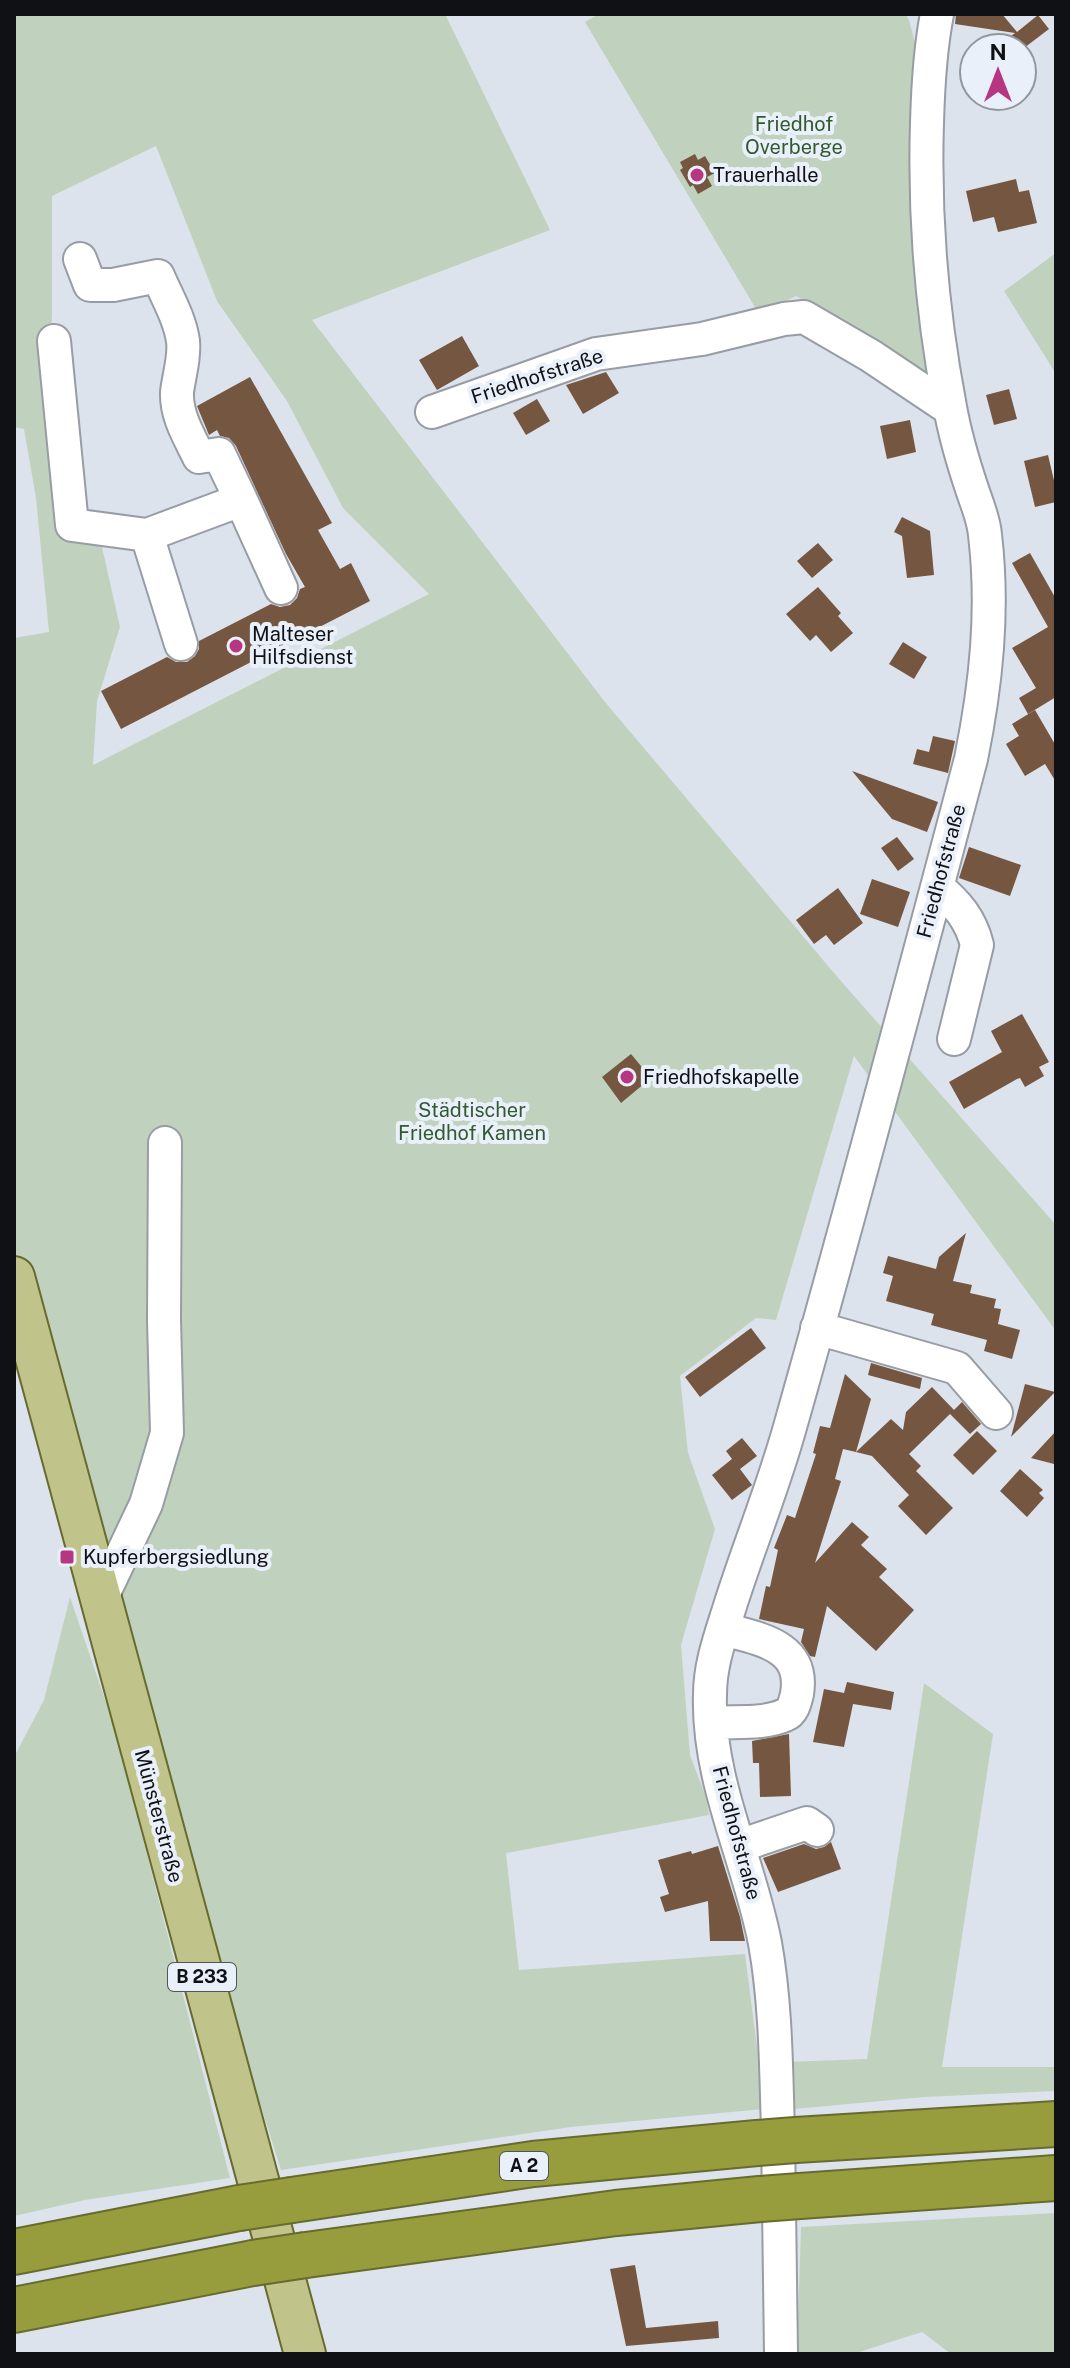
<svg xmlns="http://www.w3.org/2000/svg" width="1070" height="2368" font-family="'Public Sans',sans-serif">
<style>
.green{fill:#c0d2be;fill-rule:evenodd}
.building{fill:#755641}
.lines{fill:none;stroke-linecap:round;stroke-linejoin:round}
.minor-casing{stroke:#979ca5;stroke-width:36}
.major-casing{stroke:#676b2e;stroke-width:44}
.highway-casing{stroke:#676b2e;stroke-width:48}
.minor{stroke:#fff;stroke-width:32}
.major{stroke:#c1c48a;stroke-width:40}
.highway{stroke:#979c3c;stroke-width:44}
.highway-bridge-casing{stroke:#676b2e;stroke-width:48;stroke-linecap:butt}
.highway-bridge{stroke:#979c3c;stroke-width:44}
.poi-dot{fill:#b63681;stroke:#eaf0fa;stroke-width:3}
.labels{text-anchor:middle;stroke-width:8;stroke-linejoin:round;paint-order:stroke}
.shield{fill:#eaf0fa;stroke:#51545a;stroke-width:2}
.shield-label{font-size:18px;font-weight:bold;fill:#0f1115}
.park-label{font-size:20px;fill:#315a2f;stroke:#eaf0fa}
.poi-label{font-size:20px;fill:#0f1115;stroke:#eaf0fa;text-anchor:start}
.street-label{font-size:20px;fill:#0f1115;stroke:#eaf0fa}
</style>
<rect width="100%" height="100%" fill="#dde3ed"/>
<!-- green -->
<path class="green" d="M14 14H445L550 230 312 320 605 702 840 980 1056 1225V1331L854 1056 776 1320 756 1318 680 1376 688 1453 715 1529 681 1645 690 1755 706 1797 709 1815 506 1853 519 1970 745 1954 765 2109 571 2127 281 2170 137 1714 14 1266V638L49 632 36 498 24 429 14 427ZM156 146 217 301 287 401 343 508 429 594 93 765 97 701 120 627 102 547 74 541 49 375 52 314V196Z
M599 14H905L909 20 920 62 933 371 928 385 877 344 796 296 759 314 585 22Z
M1056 253V374L1004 291Z
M70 1597 114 1726 230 2178 85 2200 14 2216V1757L44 1700Z
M924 1683 993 1734 942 2067H1056V2091L925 2097 794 2109 785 2062 867 2059Z
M1056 2213V2354H951L922 2332 853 2354H797L801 2227Z"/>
<!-- building -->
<path class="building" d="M956 14H1002L1017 32 1038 15 1049 29 1024 48H996L1015 33 955 24Z
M695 154 698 160 705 156 715 173 707 177 712 186 698 194 693 185 690 187 680 170 683 168 680 162Z
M1016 179 1019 192 1029 190 1037 223 998 232 994 217 973 222 966 191Z
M462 336 479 366 437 390 419 360Z
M606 372 619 393 583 414 566 385Z
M250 377 332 523 318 530 340 569 351 563 370 601 121 729 101 691 167 657 176 662H187L195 656 199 649V641L271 604 280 607 290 605 297 598 300 589 305 587 286 554 236 446 229 438 220 436 217 430 209 435 197 406Z
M1009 389 1017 419 994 425 986 395Z
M537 399 550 421 526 435 513 413Z
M910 420 916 452 887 459 880 426Z
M1048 455 1056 489V502L1035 507 1024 461Z
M902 517 930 531 934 575 907 578 902 536 894 532Z
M818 543 833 560 812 578 797 561Z
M1030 553 1056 599V697L1028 714 1019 698 1036 688 1012 648 1048 627 1012 563Z
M818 587 841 613 838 616 853 633 831 652 816 635 810 641 786 614Z
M903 642 927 657 914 679 889 664Z
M1035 710 1056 746V782L1045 764 1025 776 1006 744 1019 736 1012 724Z
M933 736 955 741 948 773 913 764 917 749 929 752Z
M852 771 938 802 927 832 892 819Z
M897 837 914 859 898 871 881 848Z
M969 847 1021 865 1010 896 959 878Z
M872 879 910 892 898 927 860 914Z
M838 888 863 923 834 945 826 935 814 944 796 920Z
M1022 1014 1049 1062 1039 1067 1044 1076 1025 1087 1020 1078 1017 1079 964 1109 949 1082 1002 1052 991 1031Z
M631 1054 651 1078 621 1103 602 1077Z
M966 1233 953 1281 972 1285 970 1293 996 1299 994 1308 1001 1309 998 1324 1020 1330 1012 1359 984 1351 987 1340 931 1325 934 1314 886 1301 893 1276 883 1273 888 1256 936 1269 939 1257Z
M751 1328 766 1348 700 1397 685 1377Z
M871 1363 922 1378 920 1389 868 1375Z
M845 1374 871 1399 856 1452 843 1449 835 1479 841 1481 815 1563 852 1522 869 1537 861 1545 887 1569 879 1577 914 1610 876 1651 827 1606 815 1657 810 1656 801 1642 804 1629 759 1619 766 1586 770 1587 778 1550 774 1548 787 1515 795 1518 816 1454 813 1453 820 1426 830 1428Z
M1025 1384 1055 1392 1011 1437Z
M932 1387 954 1410 962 1402 981 1424 970 1434 950 1414 909 1454 921 1466 916 1471 953 1508 926 1535 898 1506 909 1495 872 1456 856 1452 891 1419 903 1430 906 1412Z
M977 1431 997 1451 973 1475 953 1455Z
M1056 1431V1455L1054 1464 1031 1458Z
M742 1438 757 1456 740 1469 752 1485 732 1500 712 1475 732 1459 726 1451Z
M1020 1469 1043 1490 1039 1493 1044 1498 1027 1517 1000 1491Z
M847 1682 894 1692 891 1710 853 1704 844 1747 813 1742 824 1689 844 1693Z
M789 1734 791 1796 760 1797 759 1763H753L752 1741Z
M831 1842 841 1869 778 1892 763 1858 804 1844 816 1849 824 1847Z
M718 1846 740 1917 745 1941H710L708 1901 665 1912 660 1897 669 1894 658 1860 691 1851 692 1854Z
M635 2265 646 2328 718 2321 719 2338 626 2346 610 2269Z"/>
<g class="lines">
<!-- minor casing -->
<g class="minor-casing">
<path id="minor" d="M80 259 90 285H113L158 276C167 297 180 319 183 341 185 358 179 375 177 392 176 416 189 436 199 457L219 454 241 500
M54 341 72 525 147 535 181 644
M432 412 596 354 702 339 784 319 804 317 871 356 950 409
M147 535 241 500 281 588
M937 887C957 903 971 920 977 945L954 1039
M817 1328 957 1368 996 1413
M101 1599 146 1504 167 1433 164 1320 165 1143
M711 1723C734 1721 763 1725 785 1715 793 1712 795 1702 797 1694 805 1645 759 1639 723 1629
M739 1846 807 1823 817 1830
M781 2354C780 2280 779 2206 778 2132 776 2069 776 2004 765 1943 749 1860 707 1780 710 1694 710 1664 721 1635 730 1606 749 1546 773 1488 790 1427 853 1205 912 982 971 759 986 685 994 611 985 535 984 520 977 504 972 489 963 462 955 435 950 407 932 313 924 218 927 123 928 86 930 50 937 14"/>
</g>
<!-- major casing -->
<g class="major-casing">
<path id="major" d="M14 1277 305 2354"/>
</g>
<!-- highway casing -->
<g class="highway-casing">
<path id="highway" d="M796 2140 1056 2124
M800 2196 1056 2178
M292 2200 533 2164 757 2143
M14 2252 239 2208
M306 2255 616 2213 760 2199
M14 2310 253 2263"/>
</g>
<!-- minor -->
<use href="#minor" class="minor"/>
<!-- major -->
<use href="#major" class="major"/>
<!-- highway -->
<use href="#highway" class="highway"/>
<!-- highway-bridge casing -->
<g class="highway-bridge-casing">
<path id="highway-bridge" d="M757 2143 796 2140
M760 2199 800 2196
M239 2208 292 2200
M253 2263 306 2255"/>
</g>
<!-- highway-bridge -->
<use href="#highway-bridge" class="highway-bridge"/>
</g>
<!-- markers -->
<g class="poi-dot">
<circle cx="697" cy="175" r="8"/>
<circle cx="236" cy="646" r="8"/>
<circle cx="627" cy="1077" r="8"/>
<rect x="59" y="1549" width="16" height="16" rx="4"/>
</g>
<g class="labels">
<!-- shield labels -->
<g class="shield">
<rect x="168" y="1963" width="68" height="28" rx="6"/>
<rect x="500" y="2152" width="48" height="28" rx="6"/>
</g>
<g class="shield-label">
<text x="202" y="1983">B 233</text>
<text x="524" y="2172">A 2</text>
</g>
<!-- park labels -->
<g class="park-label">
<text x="794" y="131">Friedhof<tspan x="794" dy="23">Overberge</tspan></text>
<text x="472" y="1117">Städtischer<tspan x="472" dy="23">Friedhof Kamen</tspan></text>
</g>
<!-- poi labels -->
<g class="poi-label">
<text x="713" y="182">Trauerhalle</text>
<text x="252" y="641">Malteser<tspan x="252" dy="23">Hilfsdienst</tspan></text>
<text x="643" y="1084">Friedhofskapelle</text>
<text x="83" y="1564">Kupferbergsiedlung</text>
</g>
<!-- street labels -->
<g class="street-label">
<text transform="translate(537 376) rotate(-18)" y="7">Friedhofstraße</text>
<text transform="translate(941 871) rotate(-75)" y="7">Friedhofstraße</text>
<text transform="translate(159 1816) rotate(75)" y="7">Münsterstraße</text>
<text transform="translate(737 1833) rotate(75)" y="7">Friedhofstraße</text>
</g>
</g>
<!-- border -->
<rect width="1070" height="2368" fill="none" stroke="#0f1115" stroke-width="32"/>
<!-- north arrow -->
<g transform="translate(998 72)"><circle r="38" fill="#eaf0fa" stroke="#92979e" stroke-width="2"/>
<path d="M0-6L14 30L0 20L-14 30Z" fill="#b63681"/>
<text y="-12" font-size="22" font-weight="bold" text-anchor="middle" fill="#0f1115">N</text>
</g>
</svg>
